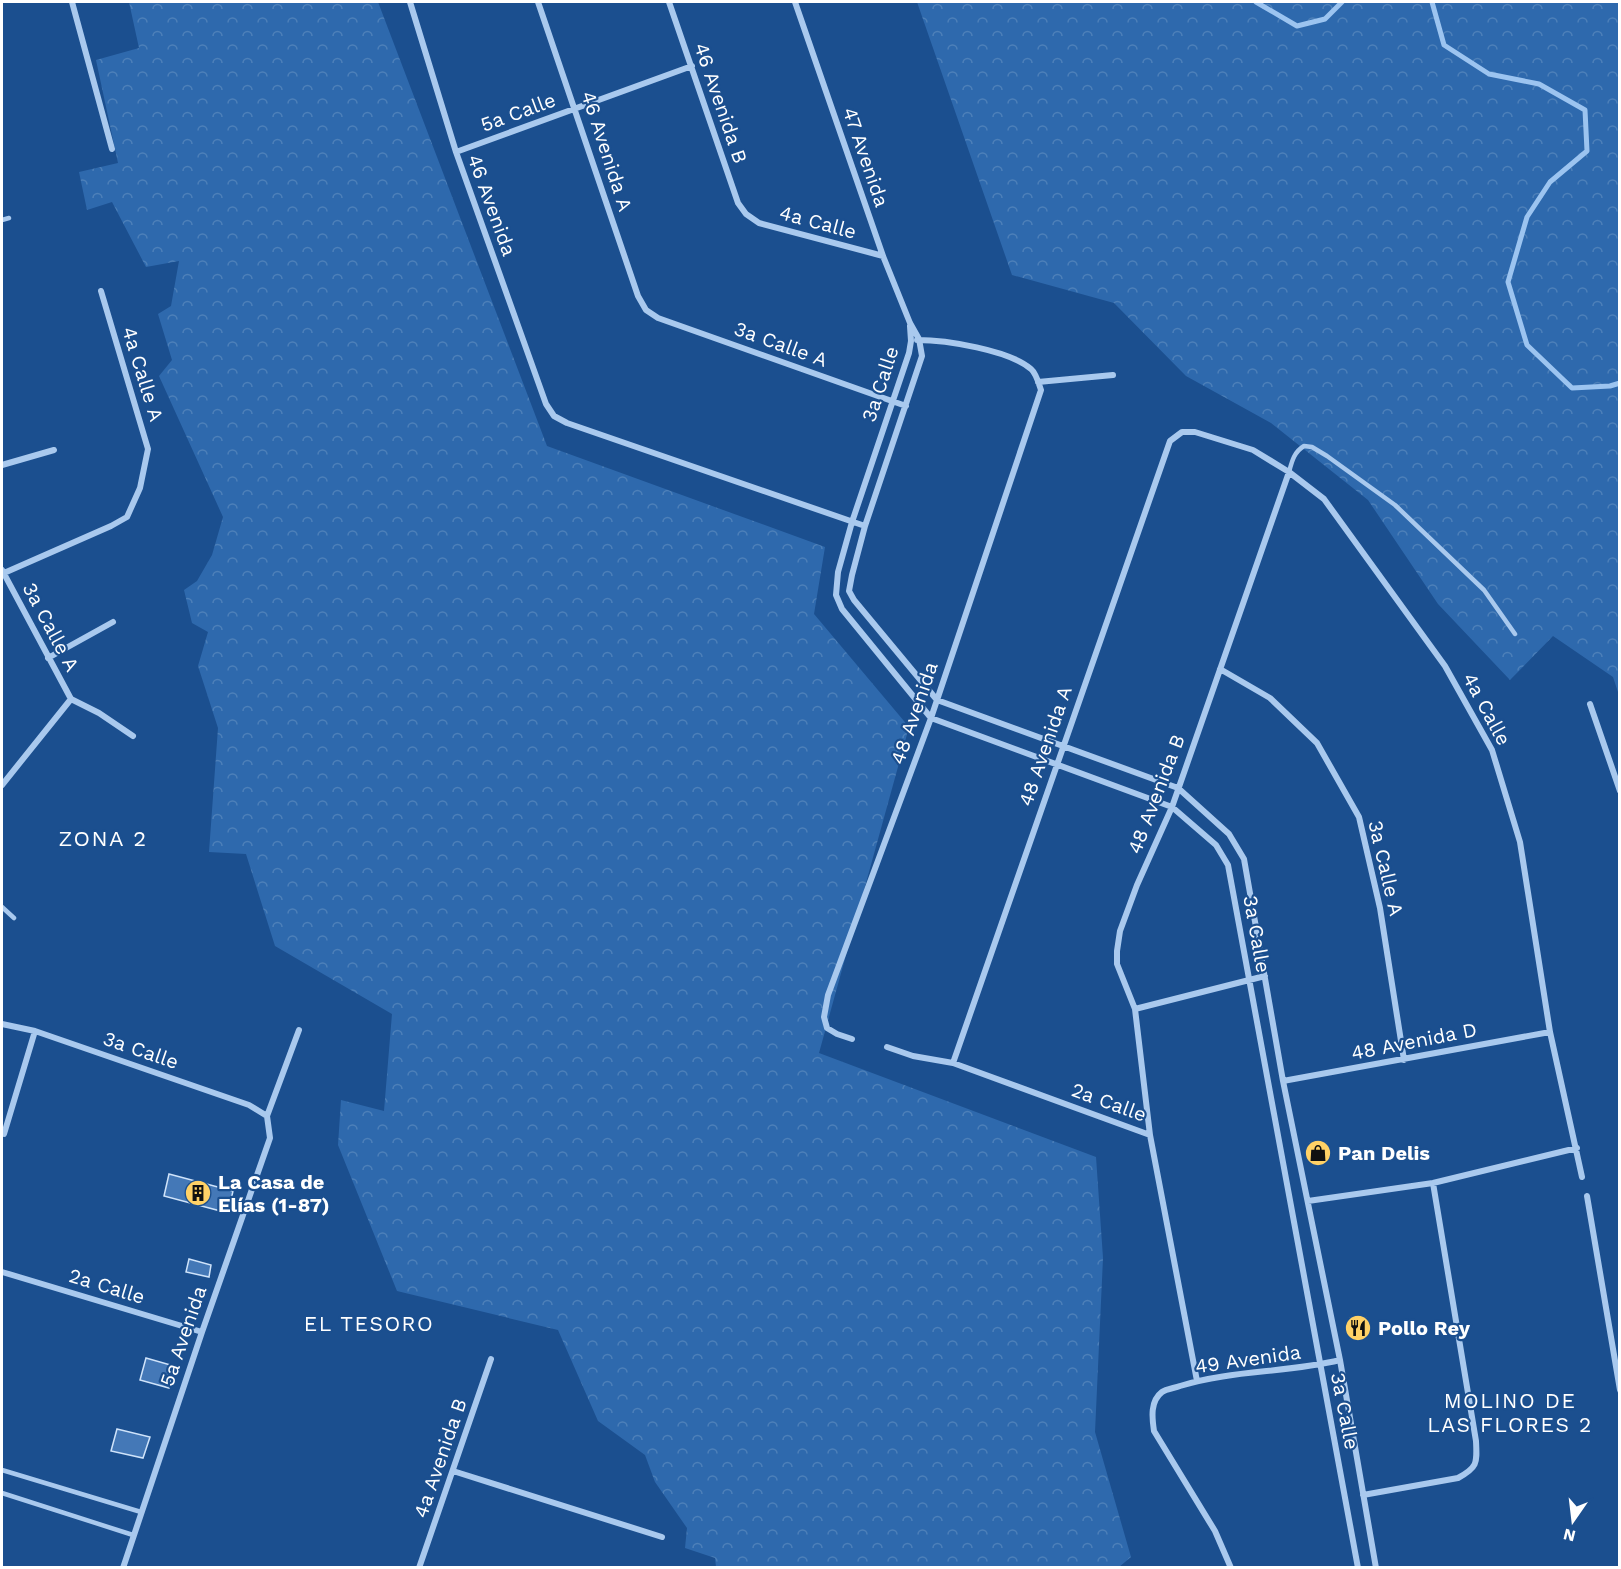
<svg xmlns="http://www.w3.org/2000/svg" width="1621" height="1569" font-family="'Work Sans',sans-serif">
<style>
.forest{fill:url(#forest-crowns)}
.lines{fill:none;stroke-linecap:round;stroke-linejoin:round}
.stream{stroke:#9cc4f0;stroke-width:5}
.building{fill:#4478b7;stroke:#cfe3fa;stroke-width:1.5}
.lane{stroke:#a9c9ee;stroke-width:4.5}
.street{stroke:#a9c9ee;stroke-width:6}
.labels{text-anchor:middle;stroke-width:4.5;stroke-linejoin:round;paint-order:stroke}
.street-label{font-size:20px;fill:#fff;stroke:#1b4f8f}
.poi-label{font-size:20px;font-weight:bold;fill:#fff;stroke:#1b4f8f;text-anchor:start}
.neighbourhood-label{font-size:21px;letter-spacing:1.5px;fill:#fff;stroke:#1b4f8f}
.quarter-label{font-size:22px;letter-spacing:1.5px;fill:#fff;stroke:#1b4f8f}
</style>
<defs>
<pattern id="forest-crowns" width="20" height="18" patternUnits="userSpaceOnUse" patternTransform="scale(1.5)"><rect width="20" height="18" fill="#2e69ad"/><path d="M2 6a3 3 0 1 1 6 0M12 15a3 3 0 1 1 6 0" fill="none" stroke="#4d80b9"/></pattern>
</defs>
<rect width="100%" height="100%" fill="#1b4f8f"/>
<!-- forest -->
<path class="forest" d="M129 2H378L547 446 825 547 814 614 909 727 819 1053 1096 1157 1103 1258 1095 1432 1131 1557 1119 1567H716L715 1558 685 1548 687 1528 655 1482 645 1455 598 1421 558 1330 397 1291 338 1145 341 1100 384 1111 392 1014 275 946 246 854 209 852 218 728 198 666 208 632 192 623 184 590 197 581 212 555 223 517 159 376 172 360 158 314 171 306 179 261 146 267 112 202 87 210 79 172 118 163 96 60 139 48Z
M917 2H1619V695L1613 677 1553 636 1510 680 1438 604 1368 500 1271 423 1186 376 1114 303 1012 275Z"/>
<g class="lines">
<!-- stream -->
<path class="stream" d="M1256 2 1297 26 1325 19 1342 2
M1432 2 1444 45 1489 74 1539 84 1585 110 1587 151 1550 182 1527 217 1508 282 1527 345 1572 388 1610 386 1620 383"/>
</g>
<!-- building -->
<path class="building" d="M169 1174 233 1191 228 1213 164 1196Z
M189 1259 211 1265 209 1277 186 1272Z
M146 1358 174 1366 169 1388 140 1380Z
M117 1429 150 1437 143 1458 111 1451Z"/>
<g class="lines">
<!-- lane -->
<path class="lane" d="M2 220 9 218
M1289 472C1292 461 1294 452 1304 446L1312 447 1327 456 1395 505 1484 590 1515 634
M2 907 14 918
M2 1470 141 1512
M2 1493 133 1535"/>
<!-- street -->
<path class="street" d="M72 2 112 149
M410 2 456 152 546 404 554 416 567 423 865 526
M538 2 638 296 646 310 658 318 906 406
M669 2 738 203 746 214 759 223 883 256
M795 2 883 256 910 323 919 339 922 356 865 526 852 575 849 591 854 600 937 700 1178 788 1229 834 1244 859 1283 1081 1340 1360 1376 1568
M456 152 692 66
M910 326 911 341 909 353 852 522 838 572 836 595 842 609 931 718 1172 807 1216 845 1228 865 1358 1568
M1038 382 1113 375
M2 465 54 450
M2 570 71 699
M4 573 111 526 127 517 140 488 148 449 101 291
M48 658 113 622
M1220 669 1270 698 1317 743 1359 817 1380 908 1404 1060
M71 699 99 713 133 736
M1590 704 1620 791
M2 785 71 699
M1135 1009 1265 976
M2 1024 35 1031 249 1105 267 1116
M852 1039 837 1034 827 1028 824 1017 828 995 931 718 1041 390C1039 384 1036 373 1031 369 1009 350 946 340 917 340
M887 1047 913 1056 953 1063 1150 1135
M953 1063 1170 441 1182 432H1195L1253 450 1289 472 1324 499 1445 666 1492 750 1520 842 1550 1032 1582 1177
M1283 1081 1550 1032
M4 1134 35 1031
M1587 1196 1620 1390
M1308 1201 1433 1183 1577 1148
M2 1272 202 1332
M1197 1381 1150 1135 1135 1009 1117 964V951L1120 931 1137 885 1172 807 1289 472
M453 1471 662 1537
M1363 1495 1458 1478C1478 1467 1477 1463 1476 1441L1433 1183
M123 1568 202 1332 270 1138 267 1116 299 1030
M419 1568 491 1359
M1231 1568 1215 1531 1154 1431C1152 1418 1150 1401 1162 1392 1166 1389 1175 1388 1180 1386 1231 1370 1287 1373 1340 1360"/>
</g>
<!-- icons -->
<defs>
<g id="shop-disc" transform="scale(1.35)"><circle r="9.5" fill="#ffd166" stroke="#1b4f8f"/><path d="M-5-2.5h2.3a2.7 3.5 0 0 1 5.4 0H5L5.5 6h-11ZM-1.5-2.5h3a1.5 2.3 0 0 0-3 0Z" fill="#111"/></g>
<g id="building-disc" transform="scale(1.35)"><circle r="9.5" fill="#ffd166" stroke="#1b4f8f"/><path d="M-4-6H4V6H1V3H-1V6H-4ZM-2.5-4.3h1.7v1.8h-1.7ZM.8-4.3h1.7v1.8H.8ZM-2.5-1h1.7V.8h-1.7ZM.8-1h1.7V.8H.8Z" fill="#111"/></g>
<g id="restaurant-disc" transform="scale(1.35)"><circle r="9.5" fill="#ffd166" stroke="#1b4f8f"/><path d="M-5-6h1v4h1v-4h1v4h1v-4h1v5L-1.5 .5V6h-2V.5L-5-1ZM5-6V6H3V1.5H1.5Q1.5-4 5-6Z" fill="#111"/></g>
</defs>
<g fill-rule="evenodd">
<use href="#shop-disc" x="1318" y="1153"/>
<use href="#building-disc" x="198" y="1193"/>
<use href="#restaurant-disc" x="1358" y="1328"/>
</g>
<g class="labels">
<!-- street labels -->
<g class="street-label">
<text transform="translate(721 103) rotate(71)" y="7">46 Avenida B</text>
<text transform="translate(518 112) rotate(-20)" y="7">5a Calle</text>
<text transform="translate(607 151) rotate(72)" y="7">46 Avenida A</text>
<text transform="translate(866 157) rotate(71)" y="7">47 Avenida</text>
<text transform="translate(492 205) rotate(70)" y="7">46 Avenida</text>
<text transform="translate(818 222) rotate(15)" y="7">4a Calle</text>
<text transform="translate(781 344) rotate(20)" y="7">3a Calle A</text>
<text transform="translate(143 374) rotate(73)" y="7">4a Calle A</text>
<text transform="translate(880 384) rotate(-72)" y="7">3a Calle</text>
<text transform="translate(51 627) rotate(62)" y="7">3a Calle A</text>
<text transform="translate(1487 709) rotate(62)" y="7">4a Calle</text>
<text transform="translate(914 713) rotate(-71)" y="7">48 Avenida</text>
<text transform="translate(1045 746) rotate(-71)" y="7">48 Avenida A</text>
<text transform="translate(1156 794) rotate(-69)" y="7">48 Avenida B</text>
<text transform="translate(1386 868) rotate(77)" y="7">3a Calle A</text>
<text transform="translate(1257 934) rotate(80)" y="7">3a Calle</text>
<text transform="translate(1414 1041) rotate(-11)" y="7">48 Avenida D</text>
<text transform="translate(141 1050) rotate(19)" y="7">3a Calle</text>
<text transform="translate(1109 1102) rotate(20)" y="7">2a Calle</text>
<text transform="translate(107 1286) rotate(17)" y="7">2a Calle</text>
<text transform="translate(183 1336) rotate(-71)" y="7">5a Avenida</text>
<text transform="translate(1248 1359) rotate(-8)" y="7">49 Avenida</text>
<text transform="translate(1345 1411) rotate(79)" y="7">3a Calle</text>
<text transform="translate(440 1458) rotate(-71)" y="7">4a Avenida B</text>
</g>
<!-- poi labels -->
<g class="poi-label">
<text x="1338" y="1160">Pan Delis</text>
<text x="218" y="1189">La Casa de<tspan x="218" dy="23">Elías (1-87)</tspan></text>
<text x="1378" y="1335">Pollo Rey</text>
</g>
<!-- neighbourhood labels -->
<g class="neighbourhood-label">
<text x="369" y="1331">EL TESORO</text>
<text x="1510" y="1408">MOLINO DE<tspan x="1510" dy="24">LAS FLORES 2</tspan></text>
</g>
<!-- quarter labels -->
<g class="quarter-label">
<text x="103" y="846">ZONA 2</text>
</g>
</g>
<!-- border -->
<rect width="1621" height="1569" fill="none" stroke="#ffffff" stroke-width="6"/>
<!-- north arrow -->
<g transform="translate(1573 1521) rotate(194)" stroke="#1b4f8f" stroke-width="4.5" paint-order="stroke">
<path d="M0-4.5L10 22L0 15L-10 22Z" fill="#ffffff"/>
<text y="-9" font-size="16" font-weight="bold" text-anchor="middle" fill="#ffffff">N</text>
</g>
</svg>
